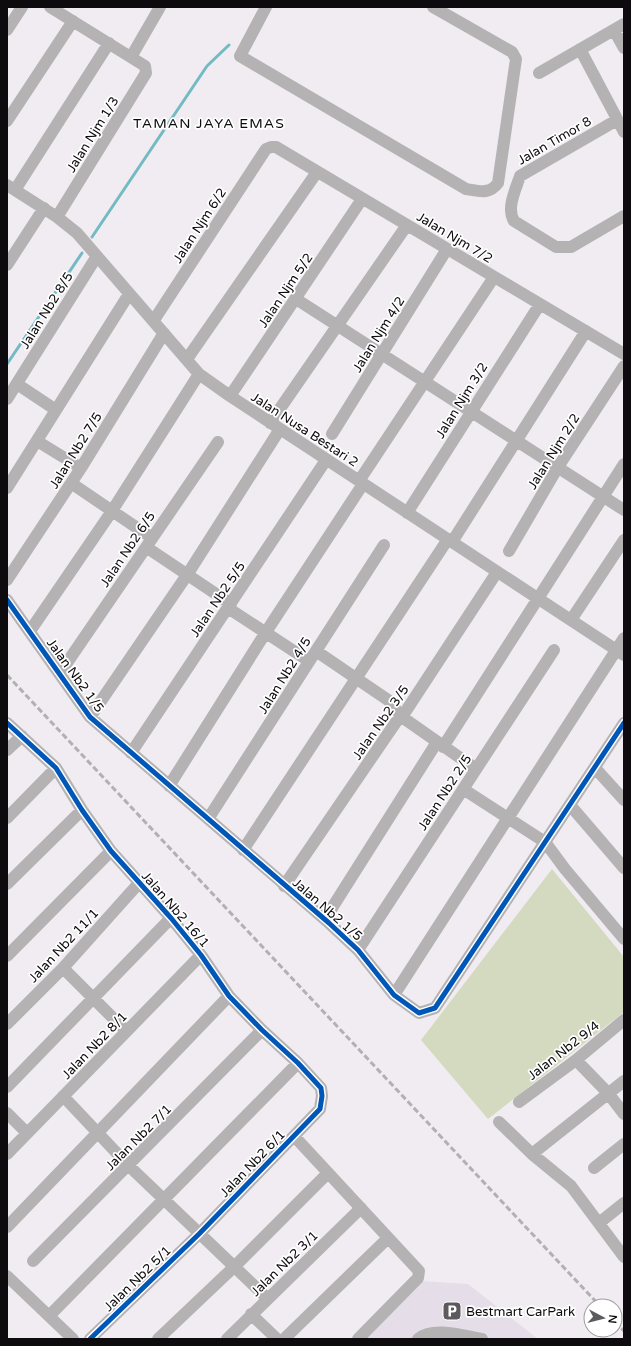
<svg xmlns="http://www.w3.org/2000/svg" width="631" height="1346" font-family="'Varela Round',sans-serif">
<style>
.built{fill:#e5dde7}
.green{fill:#d3dac0}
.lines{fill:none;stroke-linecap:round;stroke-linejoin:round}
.stream{stroke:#73bac3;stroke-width:3}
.minor{stroke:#b4b2b3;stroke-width:12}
.rail{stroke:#b3b0b1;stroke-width:3;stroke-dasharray:6 3;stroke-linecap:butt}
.cycleway-casing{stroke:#fff;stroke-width:8}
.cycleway{stroke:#0057b8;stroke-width:5}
.labels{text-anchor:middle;stroke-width:3.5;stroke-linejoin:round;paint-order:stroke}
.street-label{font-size:13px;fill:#0d0b0d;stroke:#fff}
.poi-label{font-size:13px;fill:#0d0b0d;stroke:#fff;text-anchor:start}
.neighbourhood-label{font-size:14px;letter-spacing:1px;fill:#0d0b0d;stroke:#fff}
</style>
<rect width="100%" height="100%" fill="#f0ecf1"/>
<!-- built -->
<path class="built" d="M421 1281 468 1284 538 1339H364Z"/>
<!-- green -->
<path class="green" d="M552 869 624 957V1012L488 1119 421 1040Z"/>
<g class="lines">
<!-- stream -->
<path class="stream" d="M92 237 207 66 229 45
M7 364 82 253"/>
<!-- minor -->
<path class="minor" d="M50 7 145 66 146 73 57 217
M266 7 240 56 466 189C479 191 489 195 498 183L516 59 512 52 433 7
M7 30 22 7
M614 30 624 48
M580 49 624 132
M131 57 160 7
M539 73 624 24
M617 120 520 176C516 189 506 208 514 221L556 247H571L624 216
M7 121 73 21
M7 185 57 217 77 233 199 374 230 396 624 655
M15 190 109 43
M7 265 44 208
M296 299 624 510
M154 320 266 149 271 147H276L624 354
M187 359 317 172
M17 384 56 410
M230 396 362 199
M7 399 97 256
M270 423 407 225
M332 434 447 249
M37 441 81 468
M359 481 494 277
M71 483 152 538
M7 488 129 294
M407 513 540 304
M452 542 586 331
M146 547 231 604
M509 551 558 467 624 366
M7 580 81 468 164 333
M7 600 90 717 329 923 358 950 394 995 419 1013 435 1008 624 723
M228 608 309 661
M571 620 624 540
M30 631 112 511 199 374
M316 651 388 700 402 717 476 769
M60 673 218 442
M90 717 187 575 280 429
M7 723 56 768 82 810 111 851 171 918 201 955 229 996 262 1030 298 1063 321 1088 322 1096 320 1109 199 1234 90 1339
M443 747 624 464
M7 750 22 736
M131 753 326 460
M595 768 624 800
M169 786 266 632 363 484
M463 789 545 842 565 869 624 939
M570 805 624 868
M7 818 56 768
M208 819 384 545
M243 850 448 539
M7 884 82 810
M284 886 396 722 402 717 497 572
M325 919 437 742
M358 950 554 650
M7 956 111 851
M63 968 126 1031
M394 995 624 638
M7 1024 63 968 139 883
M576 1060 608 1093 624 1114
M7 1087 171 918
M63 1096 129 1166 267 1298
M519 1102 576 1060 624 1020
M7 1113 27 1133
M499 1122 532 1154 571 1186 624 1257
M294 1136 419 1271 418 1278 358 1339
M7 1154 201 955
M532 1154 624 1081
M594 1168 624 1144
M599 1223 624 1203
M7 1227 229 996
M33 1261 262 1030
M7 1276 73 1339
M251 1314 277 1339
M49 1316 298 1063
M158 1339 234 1267 328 1173
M227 1339 361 1208
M284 1339 388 1238
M418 1339C433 1326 464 1336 482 1339"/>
<!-- rail -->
<path class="rail" d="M7 675 600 1306
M615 1322 624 1331"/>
<!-- cycleway casing -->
<g class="cycleway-casing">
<path id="cycleway" d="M7 600 90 717 329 923 358 950 394 995 419 1013 435 1008 624 723
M7 723 56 768 82 810 111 851 171 918 201 955 229 996 262 1030 298 1063 321 1088 322 1096 320 1109 199 1234 90 1339"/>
</g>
<!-- cycleway -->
<use href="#cycleway" class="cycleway"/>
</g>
<!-- icons -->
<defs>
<g id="parking-square" transform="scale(1)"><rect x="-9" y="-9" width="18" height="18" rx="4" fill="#5c5a5d" stroke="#fff"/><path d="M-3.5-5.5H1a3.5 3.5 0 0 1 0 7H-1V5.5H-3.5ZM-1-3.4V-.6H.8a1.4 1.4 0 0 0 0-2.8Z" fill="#fff"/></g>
</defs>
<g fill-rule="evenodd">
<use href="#parking-square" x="452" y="1311"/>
</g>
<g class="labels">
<!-- street labels -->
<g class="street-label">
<text transform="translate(92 134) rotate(-58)" y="5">Jalan Njm 1/3</text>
<text transform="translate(554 140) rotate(-30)" y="5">Jalan Timor 8</text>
<text transform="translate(199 225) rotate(-57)" y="5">Jalan Njm 6/2</text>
<text transform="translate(455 237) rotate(31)" y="5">Jalan Njm 7/2</text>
<text transform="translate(285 290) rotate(-56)" y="5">Jalan Njm 5/2</text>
<text transform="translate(46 310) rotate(-58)" y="5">Jalan Nb2 8/5</text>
<text transform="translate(378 334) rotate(-58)" y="5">Jalan Njm 4/2</text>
<text transform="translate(461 400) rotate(-58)" y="5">Jalan Njm 3/2</text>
<text transform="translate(305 429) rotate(33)" y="5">Jalan Nusa Bestari 2</text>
<text transform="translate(75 450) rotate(-58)" y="5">Jalan Nb2 7/5</text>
<text transform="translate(553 451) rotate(-58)" y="5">Jalan Njm 2/2</text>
<text transform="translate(127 549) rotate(-56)" y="5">Jalan Nb2 6/5</text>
<text transform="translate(217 599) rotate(-56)" y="5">Jalan Nb2 5/5</text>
<text transform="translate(76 675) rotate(54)" y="5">Jalan Nb2 1/5</text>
<text transform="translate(284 675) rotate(-58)" y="5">Jalan Nb2 4/5</text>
<text transform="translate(380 722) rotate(-55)" y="5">Jalan Nb2 3/5</text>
<text transform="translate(444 792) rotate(-57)" y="5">Jalan Nb2 2/5</text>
<text transform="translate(176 909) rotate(49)" y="5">Jalan Nb2 16/1</text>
<text transform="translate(328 909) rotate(41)" y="5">Jalan Nb2 1/5</text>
<text transform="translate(63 945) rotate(-47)" y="5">Jalan Nb2 11/1</text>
<text transform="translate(94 1045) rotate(-46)" y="5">Jalan Nb2 8/1</text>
<text transform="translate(563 1050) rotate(-38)" y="5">Jalan Nb2 9/4</text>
<text transform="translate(138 1137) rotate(-45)" y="5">Jalan Nb2 7/1</text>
<text transform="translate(252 1163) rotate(-46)" y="5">Jalan Nb2 6/1</text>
<text transform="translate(284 1263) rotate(-44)" y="5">Jalan Nb2 3/1</text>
<text transform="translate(137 1278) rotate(-44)" y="5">Jalan Nb2 5/1</text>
</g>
<!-- poi labels -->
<g class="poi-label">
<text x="466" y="1316">Bestmart CarPark</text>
</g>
<!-- neighbourhood labels -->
<g class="neighbourhood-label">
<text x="209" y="128">TAMAN JAYA EMAS</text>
</g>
</g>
<!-- border -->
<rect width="631" height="1346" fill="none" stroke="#0d0b0d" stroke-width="16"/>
<!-- north arrow -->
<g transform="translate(603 1318) rotate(97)"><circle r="19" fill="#ffffff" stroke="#9e9d9e"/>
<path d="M0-3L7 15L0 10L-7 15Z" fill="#5c5a5d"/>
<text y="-6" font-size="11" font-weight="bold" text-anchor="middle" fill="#0d0b0d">N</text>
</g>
</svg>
